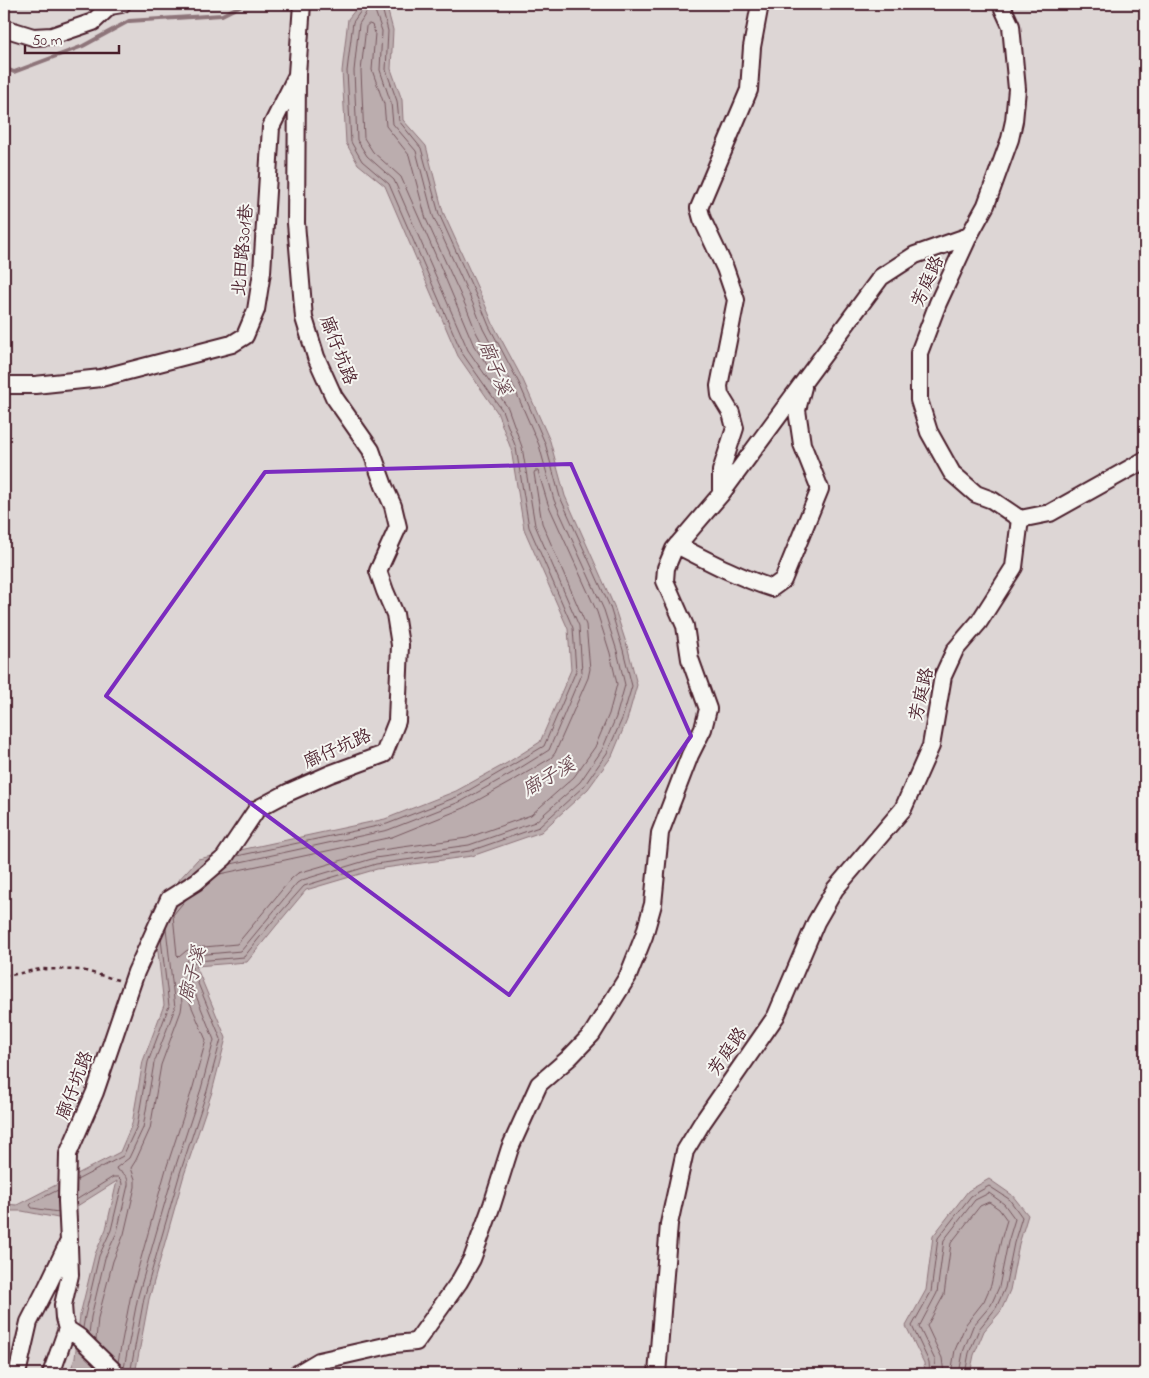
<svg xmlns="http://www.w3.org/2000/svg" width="1149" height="1378" font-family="'Indie Flower','LXGW WenKai TC',sans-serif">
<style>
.green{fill:#ddd6d5;stroke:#947a80}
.water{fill:#bbadae;stroke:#8e747a}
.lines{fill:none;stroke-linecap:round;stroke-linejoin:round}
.shore{stroke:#77585f;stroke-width:1}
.stream{stroke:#8e747a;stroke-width:4}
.minor-casing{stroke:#4a1f2b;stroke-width:20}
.path{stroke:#4a1f2b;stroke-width:2.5;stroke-dasharray:4 4;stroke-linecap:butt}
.minor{stroke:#f6f6f2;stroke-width:16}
.marked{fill:none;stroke:#7b2cbf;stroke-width:4;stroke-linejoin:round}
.labels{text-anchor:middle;stroke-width:4;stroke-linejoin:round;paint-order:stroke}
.street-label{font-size:18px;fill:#4a1f2b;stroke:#f6f6f2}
.water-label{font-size:19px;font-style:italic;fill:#6c4a52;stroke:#f6f6f2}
</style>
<rect width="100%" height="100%" fill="#f6f6f2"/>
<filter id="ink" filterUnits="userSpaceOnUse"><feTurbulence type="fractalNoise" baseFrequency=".02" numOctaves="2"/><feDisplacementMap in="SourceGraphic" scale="10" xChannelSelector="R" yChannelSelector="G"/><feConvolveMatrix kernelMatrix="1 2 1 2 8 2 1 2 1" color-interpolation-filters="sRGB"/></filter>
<g filter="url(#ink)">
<!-- green -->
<path class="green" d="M4 4H1145V1374H4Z"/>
<!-- water -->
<path class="water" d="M360 4H386L393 30 391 69 402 100 403 120 426 146 443 212 484 302 493 324 523 380 550 441 565 496 614 606 628 649 637 685 627 720 612 756 588 789 541 832 472 856 377 869 306 890 276 926 247 962 196 966 226 1038 212 1092 184 1175 149 1299 135 1374H69L75 1358 80 1315 95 1254 106 1229 117 1181 58 1218 22 1211H4V1204L17 1205 120 1152 132 1124 143 1061 164 1005 153 908 198 859 385 819 456 791 507 763 540 742 571 670 568 629 524 529 511 449 497 412 458 356 385 186 358 164 346 143 342 71 348 19Z
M989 1179 1012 1195 1028 1215 1019 1244 1010 1290 1001 1311 984 1331 974 1355 970 1374H925L924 1363 906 1326 926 1290 933 1236 968 1191Z"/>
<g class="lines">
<!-- shore -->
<path class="shore" d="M369 24 372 25 375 33 372 70 384 104 386 126 409 155 426 219 467 309 476 332 495 367 493 370 490 369 474 346 439 263 401 177 373 152 364 138 361 71 366 27Z
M237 856 387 824 459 796 509 767 544 746 576 671 573 628 529 527 516 448 502 410 462 353 389 184 362 161 351 142 347 71 353 22 363 8 364 4
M231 864 388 830 462 801 512 773 549 750 582 672 579 626 535 525 522 447 508 408 468 350 394 180 367 156 357 140 354 71 359 24 371 5 370 4
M187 898 173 915 177 955 179 957 186 951 193 948 237 944 291 879 298 873 374 851 467 838 531 815 574 777 595 747 609 714 617 684 610 653 597 612 548 504 538 471H535L534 473 542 523 586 625 590 669 588 678 555 753 551 758 516 779 464 808 392 837 220 874
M77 1180 123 1156 137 1126 148 1062 169 1006 161 939
M58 1190 32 1203 30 1205 32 1208 58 1212
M76 1200 113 1177H118L121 1180 122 1184 111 1230 99 1256 85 1316 83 1328
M89 1334 91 1317 105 1258 117 1232 128 1185C129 1177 124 1173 117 1170L116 1168 129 1158 143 1128 154 1063 175 1008 166 928
M96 1340 98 1318 113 1261 124 1234 135 1187V1179L131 1168 136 1160 150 1129 161 1065 181 1011 182 1004 181 991 184 989 206 1040 193 1087 166 1169 131 1294 118 1362
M124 1368 138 1296 174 1171 201 1089 214 1040 186 971C184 963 188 957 196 955L241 951 297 883 302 880 375 858 469 845 535 822 580 782 602 750 616 717 625 685 617 651 604 610 554 500 539 445 513 385 483 329 474 306 433 216 416 151 393 124 391 103 380 70 382 31 373 5 375 4
M130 1374 144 1298 180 1173 207 1091 221 1039 192 969 193 963 197 961 244 957 272 922 304 886 376 864 470 851 539 827 584 786 607 753 622 719 632 686 623 650 610 607 560 497 545 443 519 383 489 326 480 304 439 214 421 148 399 121 397 101 386 70 388 31 381 4
M930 1374 929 1362 912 1326 931 1292 938 1238 971 1196 989 1186 1009 1199 1022 1217 1014 1243 1005 1288 996 1308 979 1329 969 1353 965 1374
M936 1374 935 1360 919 1327 937 1293 944 1240 975 1200 989 1193 1004 1204 1015 1219 1008 1242 999 1287 991 1305 973 1326 963 1352 959 1374
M944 1374 942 1358 927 1326 944 1295 951 1243 980 1206 989 1202 999 1209 1007 1220 1001 1240 991 1285 984 1301 966 1324 955 1350 951 1374"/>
<!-- stream -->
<path class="stream" d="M4 68 14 72 83 46 129 21 222 15 244 4"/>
<!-- minor casing -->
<g class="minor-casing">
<path id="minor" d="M4 28 33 37 52 36 93 22 110 6 122 4
M4 385H35L101 378 232 344 245 336 256 310 262 272 271 127 296 77
M721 494V471L735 428 731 413 720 395 719 386 736 300 725 268 702 219 699 208 749 90 752 47 760 4
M1020 519 1050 513 1145 460
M677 545C708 561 738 577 772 588L783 580 820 489 802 444 797 410 803 387
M69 1246 70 1275 63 1305 64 1318 67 1329 79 1337 117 1374
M17 1374 29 1322 47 1287 69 1241 67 1201 68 1154 95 1092 136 972 169 899 196 882 224 858 257 809 287 793 330 774 384 754 397 721 400 645 395 614 385 591 378 571 398 527 393 506 384 486 371 450 334 397 316 357 304 318 296 223 297 74 302 4
M51 1374 67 1329
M297 1374 319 1361 394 1344 416 1342 459 1282 472 1259 492 1205 510 1148 539 1084 569 1058 592 1034 628 976 644 936 653 904 660 833 690 755 703 729 708 709 690 659 685 626 665 581 666 568 674 549 721 494 881 277 915 255 969 236
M657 1374 669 1224 685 1151 702 1123 776 1016 816 922 835 889 903 809 931 746 943 676 955 650 979 622 1014 567 1020 519 992 500 976 494 952 473 929 432 919 400V353L938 303 969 236 986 205 1010 139 1014 121 1017 89 1011 26 1001 4"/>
</g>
<!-- path -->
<path class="path" d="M4 975H11L40 969 82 970 118 980"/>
<!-- minor -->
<use href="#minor" class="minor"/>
</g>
</g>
<!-- marked area -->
<path class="marked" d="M571 464 691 736 509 995 106 696 265 472Z"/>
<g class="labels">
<!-- street labels -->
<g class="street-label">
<text transform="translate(242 250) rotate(-85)" y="6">北田路301巷</text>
<text transform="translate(927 281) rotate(-66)" y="6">芳庭路</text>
<text transform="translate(339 350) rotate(69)" y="6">廍仔坑路</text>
<text transform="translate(921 694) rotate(-77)" y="6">芳庭路</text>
<text transform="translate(337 748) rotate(-24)" y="6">廍仔坑路</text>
<text transform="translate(727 1051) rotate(-55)" y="6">芳庭路</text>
<text transform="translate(74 1085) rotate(-69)" y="6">廍仔坑路</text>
</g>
<!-- water labels -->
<g class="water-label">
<text transform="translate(496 367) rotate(68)" y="7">廍子溪</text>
<text transform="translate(548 776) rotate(-30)" y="7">廍子溪</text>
<text transform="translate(191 974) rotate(-75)" y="7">廍子溪</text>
</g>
</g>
<!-- margin -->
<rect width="1149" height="1378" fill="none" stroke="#f6f6f2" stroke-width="20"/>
<rect x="10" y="10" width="1129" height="1358" fill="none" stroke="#4a1f2b" stroke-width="2" filter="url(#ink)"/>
<!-- scale -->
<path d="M25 45v8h94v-8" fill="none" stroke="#4a1f2b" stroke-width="2.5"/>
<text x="32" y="45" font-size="15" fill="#4a1f2b" stroke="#f6f6f2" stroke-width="4" paint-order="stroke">50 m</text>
</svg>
